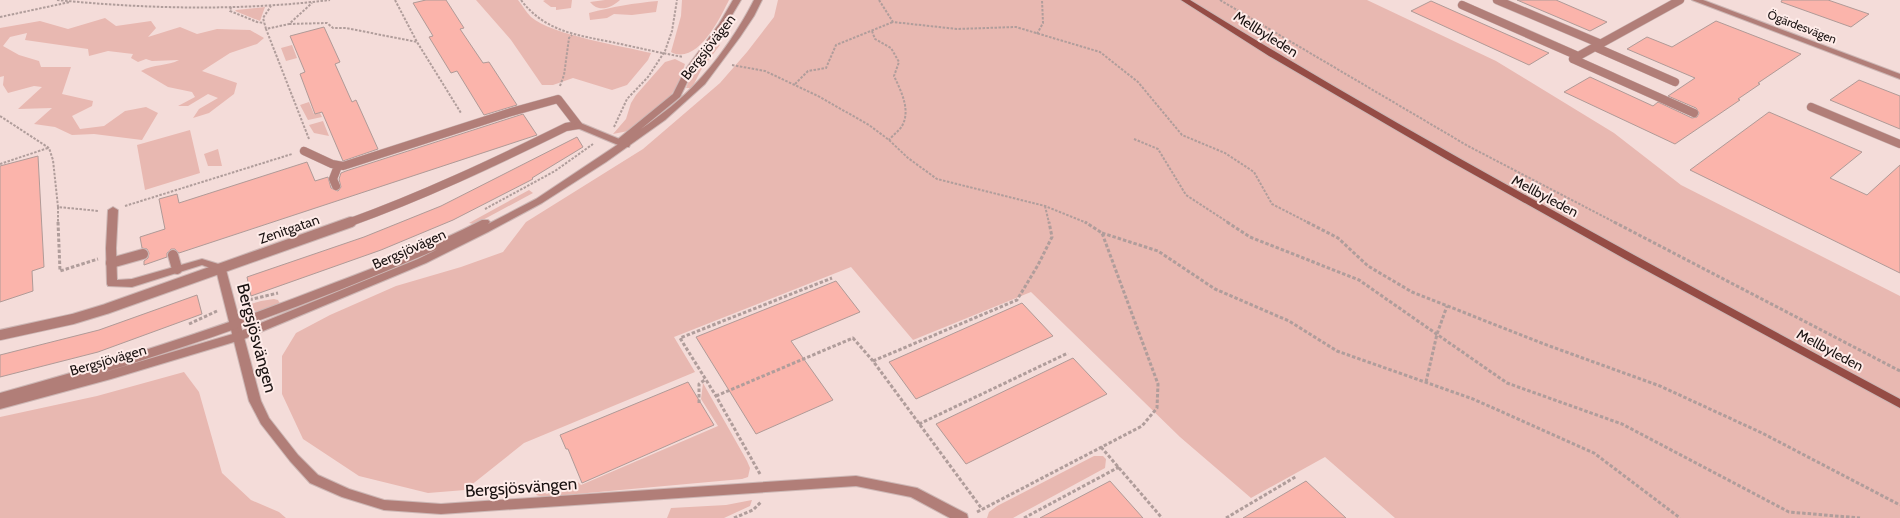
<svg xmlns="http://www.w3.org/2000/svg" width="1900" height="518" font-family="Cabin,sans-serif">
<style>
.green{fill:#e8b8b1}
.building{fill:#fbb4ab;stroke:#b09a97}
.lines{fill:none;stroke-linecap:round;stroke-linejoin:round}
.service-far1-casing{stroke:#cdb7b5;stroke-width:9}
.service-casing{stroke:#cdb7b5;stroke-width:12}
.minor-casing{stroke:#cdb7b5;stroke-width:2}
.tertiary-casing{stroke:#cdb7b5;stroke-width:2}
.secondary-casing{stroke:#cdb7b5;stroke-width:2}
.path-far1{stroke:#b09d9b;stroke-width:2;stroke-dasharray:2.5 1.5;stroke-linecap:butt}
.path{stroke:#b09d9b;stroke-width:3;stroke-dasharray:3.5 2;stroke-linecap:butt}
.service-far1{stroke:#b17e78;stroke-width:8}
.service{stroke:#b17e78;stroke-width:10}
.minor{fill:#b17e78;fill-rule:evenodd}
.tertiary{fill:#b17e78;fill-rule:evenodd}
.secondary{fill:#954c45;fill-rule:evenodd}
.labels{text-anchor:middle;stroke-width:4;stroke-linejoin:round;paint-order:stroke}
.far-street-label{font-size:12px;fill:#191110;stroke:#feebe8}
.street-label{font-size:14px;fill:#191110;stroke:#feebe8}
.near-street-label{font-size:17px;fill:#191110;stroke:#feebe8}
</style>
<rect width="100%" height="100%" fill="#f4dcd9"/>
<!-- green -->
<path class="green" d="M476 0H518C522 5 526 12 531 17 552 35 622 46 651 53L648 60 627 85 612 90 573 78 553 85H542L511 40Z
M545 0H572L571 8 556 10V7H551L543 1Z
M605 0H620C611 8 599 13 590 2Z
M682 0H729C720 18 697 66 671 52L681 16Z
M778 0H1367L1496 61 1614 133 1681 185 1900 296V518H1395L1325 457 1251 498 1180 437 1031 292 913 340 851 267 674 337 695 372 524 443 465 490 428 493 359 476 303 439 282 394V356L296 333 330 315 396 286 461 267 503 252 526 222 643 149 720 83 747 52 774 17Z
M658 1 656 12 632 15 614 14 607 18 590 20 589 13C612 7 634 3 658 1Z
M265 7 260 21 235 11 236 10Z
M105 18 116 26 151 21 156 28 148 37 180 27 197 34 217 29 250 30 264 38 257 44 230 53 202 71 237 83 234 94 209 113 193 118 199 109 218 98 208 94 188 106H178L195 97 192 92 168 87 141 71C153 64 168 66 179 60L152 61 146 59 138 62 131 58 133 54 108 51 89 56 88 49 25 40 27 33 10 37 3 46 19 55 39 61 41 67H71L62 94 93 101 92 106 72 116 80 129 104 126 125 111 146 107 158 113 142 140 94 134 72 135 55 127 34 124 52 108 18 109 42 87 34 86 8 93 3 85 4 76 0 77V28L40 21 68 29Z
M716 43 720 45 701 70 692 88H686L692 72Z
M292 45 297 58 286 61 281 48Z
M675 59 685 64 679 83 669 98 628 131 613 134 626 119 631 103 636 95 665 62Z
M309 102 314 114 320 113 322 117 308 120 300 105Z
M323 121 329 136 314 133 309 125Z
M190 130 200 173 145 190 137 145Z
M218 149 222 166H208L204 154Z
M529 190 533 193 479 222 473 224 469 223Z
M274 299 278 300 280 304C268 309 255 316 244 306L261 301Z
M184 372 199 392 222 473 251 500 279 512 286 518H0V417L97 396Z
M703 383 747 461 750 468 748 477 742 479 543 497 536 495 539 486 545 493 547 494 578 482 581 485 718 426 701 399Z
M1094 456H1103L1106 459 1105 468 1013 518H987L989 512 997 506Z
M752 500 750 506 724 518H667L671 508 726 505Z"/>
<!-- building -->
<path class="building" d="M426 0H446L464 28 460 29 483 63 489 62 517 105 484 115 457 71 451 73 429 37 433 36 413 3Z
M1517 0H1556L1607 22 1590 31Z
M1782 0H1828L1869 14 1851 27 1781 2Z
M1431 1 1549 53 1529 65 1411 11Z
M1716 21 1801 54 1758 83 1760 84 1738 99 1740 100 1675 144 1564 92 1590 77 1653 106 1658 102 1692 118 1697 117 1699 113 1696 108 1668 96 1695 78 1627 49 1647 37 1672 47Z
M324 27 340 62 335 64 352 102 356 100 378 149 343 161 322 112 315 114 300 74 305 72 290 36Z
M1859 80 1900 96V129L1830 100Z
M1769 112 1862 152 1830 178 1867 195 1900 165V273L1690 170Z
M523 114 537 135 179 253 175 249H171L167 253V257L144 265V261L148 258 149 253 147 249 142 248 140 237 165 229 159 199 177 194 179 203 307 162 315 181 328 177 331 188 338 191 341 187 339 179 341 173 346 171Z
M577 137 583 147 532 178 533 179 453 220 381 250 251 296 247 277 364 237 441 206Z
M38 156 44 267 32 271 33 291 0 302V166Z
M836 281 860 312 791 341 833 400 756 434 696 337Z
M197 295 202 314 98 352 0 377V355L99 330Z
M1022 303 1053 336 916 399 889 362Z
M1073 358 1107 394 966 464 936 424Z
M688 382 714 425 582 483 568 449H566L560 435Z
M1110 481 1143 518H1040Z
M1306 481 1346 518H1243Z"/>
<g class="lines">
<!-- service-far1 casing -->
<g class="service-far1-casing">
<path id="service-far1" d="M1497 0 1601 44
M1462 5 1578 56
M1595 47 1675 82
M1573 59 1694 113
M1573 59 1680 0
M1811 107 1900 144
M304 151 332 164 343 166 508 113 558 99 578 125 566 127C495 162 423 196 348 223
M336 186 333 179 338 166"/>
</g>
<!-- service casing -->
<g class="service-casing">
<path id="service" d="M173 255 177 269
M111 263 143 254
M0 335 73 319 106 309 351 222"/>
</g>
<!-- minor casing -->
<g class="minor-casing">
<path id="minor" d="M1692 0H1703L1900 74V79Z
M578 122 629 143 630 145 629 147H623L575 127 574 125Z
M113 207 118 210 116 248 117 280 132 279 202 259 225 266 261 401 269 418 298 455 318 475 349 489 384 500 441 504 856 476 917 488 967 514 968 518H950L911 497 856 486 441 514 384 510 342 497 310 483 290 461 261 424 249 401 216 270 202 265 132 287 108 286 107 284 106 248 108 210Z"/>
</g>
<!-- tertiary casing -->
<g class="tertiary-casing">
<path id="tertiary" d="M733 0H741L726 25 693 70 680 97 641 129C661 115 682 99 699 80 719 59 741 26 754 0H762L754 16 740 37 705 84 665 120 606 162 542 203 488 232 426 263 244 339 111 379 0 409V393C113 362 225 326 334 283 384 264 434 245 482 220H488L490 222 488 224 536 199 620 143 617 141 618 139 673 94 685 70 719 24ZM438 249 418 259 236 333 78 380C200 344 321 300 438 249Z"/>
</g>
<!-- secondary casing -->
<g class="secondary-casing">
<path id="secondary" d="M1181 0H1190C1421 142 1661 270 1900 399V408L1625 259 1446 159 1269 56Z"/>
</g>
<!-- path-far1 -->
<path class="path-far1" d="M57 0C149 9 239 11 330 0
M395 0 417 42 461 113
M521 0C546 33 579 35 616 43 639 48 661 53 683 57
M879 0 893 22 957 29 1016 27 1100 52 1138 82 1182 135 1225 153 1254 172 1272 204 1309 223
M1220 0 1468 146 1616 223
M231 7 230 11 257 22 264 23
M0 17 70 2
M289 24 327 23 333 28H346L417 42
M266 29 263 18 271 6
M872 31 875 39 891 48 899 62 894 76C901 91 911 110 902 126 899 131 893 135 889 140
M1037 34 1043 23 1042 0
M732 65 765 71 818 96 869 125 889 140 908 158 937 179 1045 206 1087 223
M795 84 808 71 826 68 836 45 893 22
M560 86 564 75 569 38 572 35
M0 116 49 148 53 160 58 207 99 211
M614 127 627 99 648 77 665 51 672 31 677 0
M309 139 266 29 289 24 312 3
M1134 139 1158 149 1186 195 1229 223
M0 164 48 148
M125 206 292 154
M1045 206 1049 223
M58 207V223
M485 209 555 171 593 144"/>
<!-- path -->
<path class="path" d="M58 222 60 271 98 259
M1227 222 1250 237 1359 280 1507 383 1622 424 1789 512 1860 518
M1307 222 1338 238 1368 266 1412 292 1544 344 1660 386 1762 433 1900 505
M1614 222 1900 371
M1102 233 1158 251 1215 289 1289 321 1337 351 1473 399 1594 453 1680 518
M244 301 278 293
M189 324 217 311
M873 361 1017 300 1038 265 1052 237 1049 222
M1426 382 1437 334 1447 306
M716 396 853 338 873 361 982 509
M699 403V384L706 379
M919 424 1068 353
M1101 447 1162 518
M760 474 716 396 680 338 832 278
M977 512 1142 426 1157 408 1158 384 1102 233 1085 222
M734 518 753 510 761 502
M1024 518 1119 467
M1226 518 1297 476"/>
<!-- service-far1 -->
<use href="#service-far1" class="service-far1"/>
<!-- service -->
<use href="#service" class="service"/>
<!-- minor -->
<use href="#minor" class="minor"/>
<!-- tertiary -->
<use href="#tertiary" class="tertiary"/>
<!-- secondary -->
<use href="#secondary" class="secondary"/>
</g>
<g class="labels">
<!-- far-street labels -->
<g class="far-street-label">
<text transform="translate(1802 27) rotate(21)" y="4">Ögärdesvägen</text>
</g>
<!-- street labels -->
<g class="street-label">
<text transform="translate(1266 34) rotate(32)" y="5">Mellbyleden</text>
<text transform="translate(708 47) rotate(-52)" y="5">Bergsjövägen</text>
<text transform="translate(1545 196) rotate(28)" y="5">Mellbyleden</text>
<text transform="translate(289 229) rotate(-19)" y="5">Zenitgatan</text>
<text transform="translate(409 249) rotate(-24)" y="5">Bergsjövägen</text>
<text transform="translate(1830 350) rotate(28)" y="5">Mellbyleden</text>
<text transform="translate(108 360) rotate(-16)" y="5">Bergsjövägen</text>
</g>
<!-- near-street labels -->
<g class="near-street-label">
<text transform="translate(257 338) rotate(75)" y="6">Bergsjösvängen</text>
<text transform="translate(521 487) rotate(-4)" y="6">Bergsjösvängen</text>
</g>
</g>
</svg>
